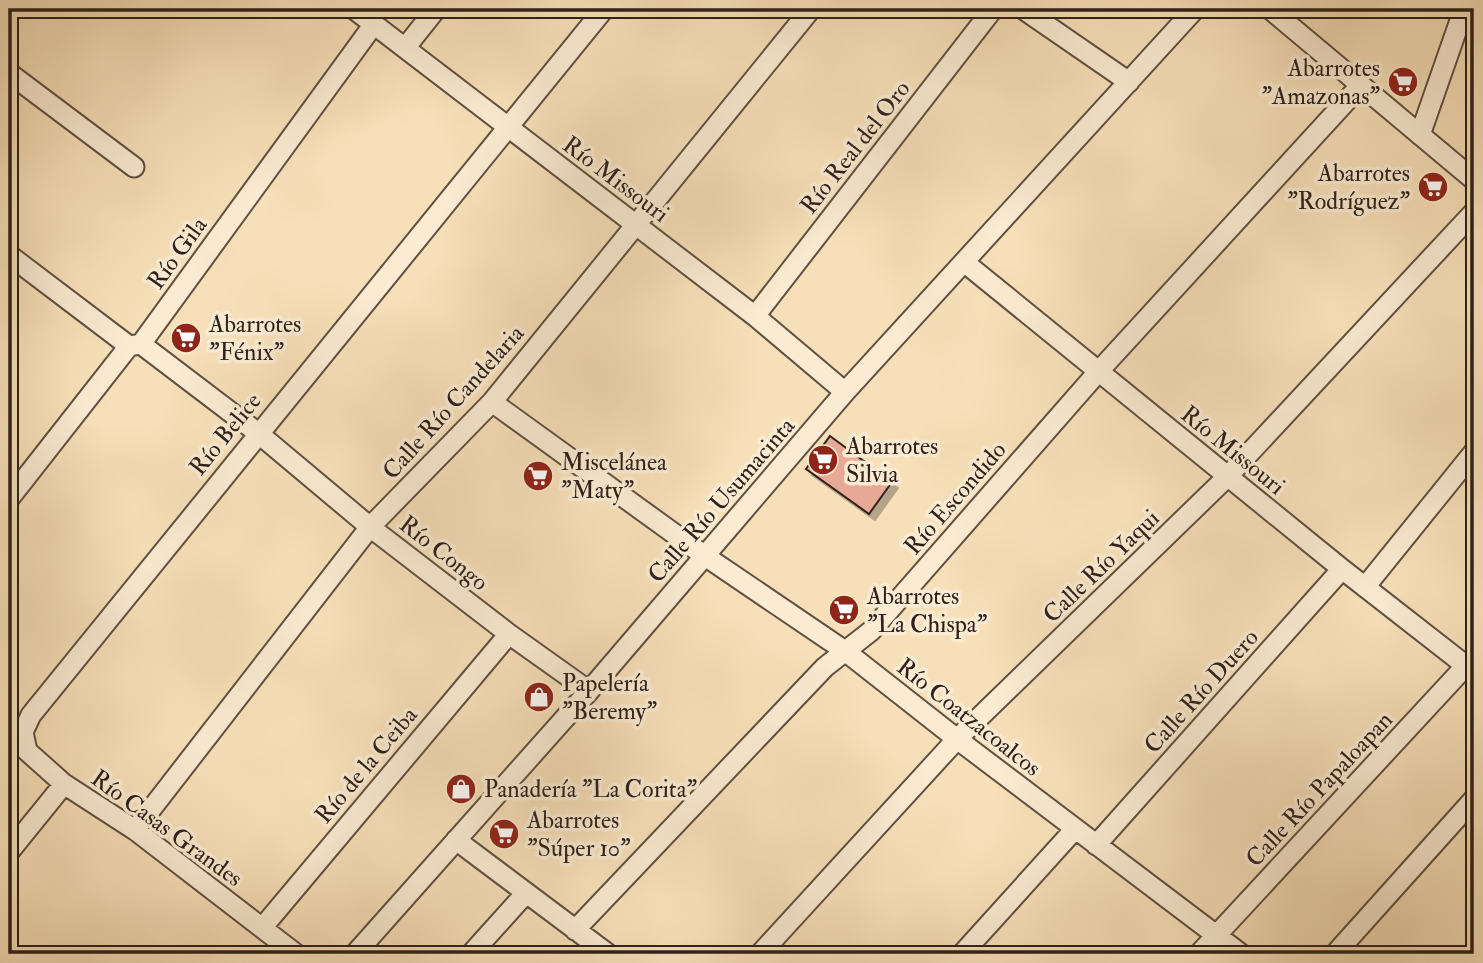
<svg xmlns="http://www.w3.org/2000/svg" width="1483" height="963" font-family="'IM FELL Double Pica',serif">
<style>
.building{fill:#e7a996;stroke:#2e201b;stroke-width:2;filter:url(#shadow)}
.lines{fill:none;stroke-linecap:round;stroke-linejoin:round}
.minor-casing{stroke:#605042;stroke-width:23}
.minor{stroke:#faebd2;stroke-width:19}
.labels{text-anchor:middle;stroke-width:7;stroke-linejoin:round;paint-order:stroke}
.poi-label{font-size:24px;fill:#2e201b;stroke:#faebd2;text-anchor:start}
.street-label{font-size:24px;fill:#2e201b;stroke:#faebd2}
</style>
<defs>
<filter id="shadow"><feDropShadow dx="6" dy="6" stdDeviation="0" flood-color="#0004"/></filter>
</defs>
<rect width="100%" height="100%" fill="#f7e0b9"/>
<filter id="stains"><feTurbulence type="fractalNoise" baseFrequency=".00286" numOctaves="4"/><feColorMatrix values="0 0 0 0 .2 0 0 0 0 .09 0 0 0 0 .02 0 0 0 .5 -.17"/></filter>
<radialGradient id="worn" r=".72"><stop offset=".6" stop-color="#630" stop-opacity="0"/><stop offset="1" stop-color="#630" stop-opacity=".3"/></radialGradient>
<!-- building -->
<path class="building" d="M830 436 892 482 869 514 806 469Z"/>
<g class="lines">
<!-- minor casing -->
<g class="minor-casing">
<path id="minor" d="M354 9 755 316 845 392
M1023 9 1129 82
M1270 9 1474 180
M405 48 436 9
M9 73 134 167
M1420 135 1464 9
M9 255 129 346
M964 262 1342 569 1474 672
M755 316 993 9
M141 344 258 433 370 527 509 634 589 691
M492 402 705 556 845 651 957 739 1241 954
M9 499 129 346 141 344 374 24
M1365 587 1474 452
M135 830 370 527 492 402 811 9
M456 840 608 954
M1096 845 1342 569
M9 852 64 784
M262 928 509 634
M575 930 825 667 871 631 1098 372 1360 86
M296 954 135 830 64 784 27 751 23 732 31 715 604 9
M355 954 589 691 845 392 1195 9
M471 954 526 893
M760 954 957 739 1227 477 1474 212
M962 954 1075 829
M1199 954 1474 657
M1335 954 1474 799"/>
</g>
<!-- minor -->
<use href="#minor" class="minor"/>
</g>
<!-- icons -->
<defs>
<g id="supermarket-disc" transform="scale(1.575)"><circle r="9.5" fill="#8f2418" stroke="#faebd2"/><path d="M-6-5.5h2.5l.6 2H6L4.5 2H-2.5L-4.4-4H-6ZM-1.5 3.2a1.3 1.3 0 1 0 .1 0ZM3 3.2a1.3 1.3 0 1 0 .1 0Z" fill="#fff"/></g>
<g id="shop-disc" transform="scale(1.575)"><circle r="9.5" fill="#8f2418" stroke="#faebd2"/><path d="M-5-2.5h2.3a2.7 3.5 0 0 1 5.4 0H5L5.5 6h-11ZM-1.5-2.5h3a1.5 2.3 0 0 0-3 0Z" fill="#fff"/></g>
</defs>
<g fill-rule="evenodd">
<use href="#supermarket-disc" x="1403" y="82"/>
<use href="#supermarket-disc" x="1433" y="187"/>
<use href="#supermarket-disc" x="186" y="338"/>
<use href="#supermarket-disc" x="823" y="460"/>
<use href="#supermarket-disc" x="538" y="476"/>
<use href="#supermarket-disc" x="844" y="610"/>
<use href="#shop-disc" x="539" y="697"/>
<use href="#shop-disc" x="461" y="789"/>
<use href="#supermarket-disc" x="504" y="834"/>
</g>
<g class="labels">
<!-- poi labels -->
<g class="poi-label">
<text x="1380" y="76" text-anchor="end">Abarrotes<tspan x="1380" dy="28">"Amazonas"</tspan></text>
<text x="1410" y="181" text-anchor="end">Abarrotes<tspan x="1410" dy="28">"Rodríguez"</tspan></text>
<text x="209" y="332">Abarrotes<tspan x="209" dy="28">"Fénix"</tspan></text>
<text x="846" y="454">Abarrotes<tspan x="846" dy="28">Silvia</tspan></text>
<text x="561" y="470">Miscelánea<tspan x="561" dy="28">"Maty"</tspan></text>
<text x="867" y="604">Abarrotes<tspan x="867" dy="28">"La Chispa"</tspan></text>
<text x="562" y="691">Papelería<tspan x="562" dy="28">"Beremy"</tspan></text>
<text x="484" y="797">Panadería "La Corita"</text>
<text x="527" y="828">Abarrotes<tspan x="527" dy="28">"Súper 10"</tspan></text>
</g>
<!-- street labels -->
<g class="street-label">
<text transform="translate(855 147) rotate(-52)" y="8">Río Real del Oro</text>
<text transform="translate(616 179) rotate(37)" y="8">Río Missouri</text>
<text transform="translate(177 253) rotate(-54)" y="8">Río Gila</text>
<text transform="translate(453 402) rotate(-48)" y="8">Calle Río Candelaria</text>
<text transform="translate(225 434) rotate(-51)" y="8">Río Belice</text>
<text transform="translate(1233 450) rotate(39)" y="8">Río Missouri</text>
<text transform="translate(955 498) rotate(-49)" y="8">Río Escondido</text>
<text transform="translate(721 500) rotate(-49)" y="8">Calle Río Usumacinta</text>
<text transform="translate(444 553) rotate(38)" y="8">Río Congo</text>
<text transform="translate(1101 566) rotate(-44)" y="8">Calle Río Yaqui</text>
<text transform="translate(1201 691) rotate(-48)" y="8">Calle Río Duero</text>
<text transform="translate(969 717) rotate(38)" y="8">Río Coatzacoalcos</text>
<text transform="translate(366 765) rotate(-50)" y="8">Río de la Ceiba</text>
<text transform="translate(1319 789) rotate(-47)" y="8">Calle Río Papaloapan</text>
<text transform="translate(167 828) rotate(36)" y="8">Río Casas Grandes</text>
</g>
</g>
<!-- margin -->
<rect width="1483" height="963" fill="none" stroke="#f7e0b9" stroke-width="35"/>
<rect x="10" y="10" width="1462" height="942" fill="none" stroke="#2e201b" stroke-width="3.5"/>
<rect x="18" y="18" width="1448" height="928" fill="none" stroke="#2e201b" stroke-width="2"/>
<rect width="100%" height="100%" filter="url(#stains)"/>
<rect width="100%" height="100%" fill="url(#worn)"/>
</svg>
